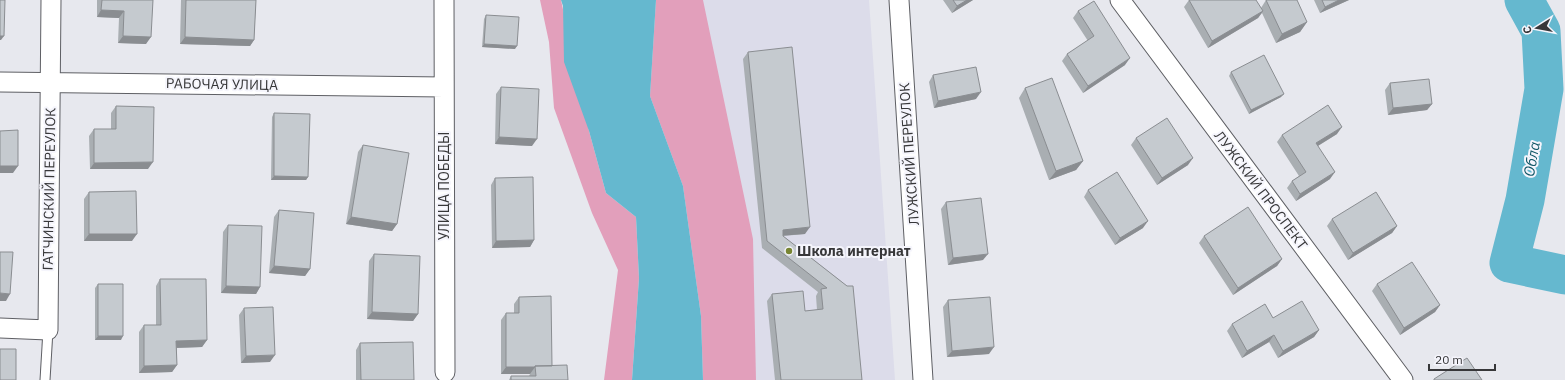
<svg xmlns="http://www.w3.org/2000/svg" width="1565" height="380" font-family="'IBM Plex Sans',sans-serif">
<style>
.built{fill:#dcdcea}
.forest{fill:#e29fbb}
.water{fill:#65b8cf}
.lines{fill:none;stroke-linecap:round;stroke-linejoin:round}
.river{stroke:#65b8cf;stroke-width:39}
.service-casing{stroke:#5e5f64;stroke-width:11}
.minor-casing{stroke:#5e5f64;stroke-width:21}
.service{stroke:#fff;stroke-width:9}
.minor{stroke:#fff;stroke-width:19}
.wall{fill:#a9aeb2}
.shaded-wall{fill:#8a8d91}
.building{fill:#c5cacf;stroke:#8a8d91}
.poi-dot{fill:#788533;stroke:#f5f5fc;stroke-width:1.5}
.labels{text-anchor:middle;stroke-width:4;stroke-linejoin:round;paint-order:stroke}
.street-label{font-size:14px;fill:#373739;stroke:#f5f5fc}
.poi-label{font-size:14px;font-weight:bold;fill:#373739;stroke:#f5f5fc;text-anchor:start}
.water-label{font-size:15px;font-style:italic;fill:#125868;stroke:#f5f5fc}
</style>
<rect width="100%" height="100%" fill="#e7e8ee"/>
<!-- built -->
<path class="built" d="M656 0H869L895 380H703L701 316 683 186 650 96Z"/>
<!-- forest -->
<path class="forest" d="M540 0H561L589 131 606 193 636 217 639 278 632 380H604L618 270 592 213 554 108 549 42Z
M656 0H703L753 239 756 380H703L701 316 683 186 650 96Z"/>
<!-- water -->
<path class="water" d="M561 0H656L650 96 683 186 701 316 703 380H632L639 278 636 217 606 193 589 131 564 62 563 6Z"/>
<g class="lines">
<!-- river -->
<path class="river" d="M1524 0 1541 31 1544 89 1525 200 1509 263 1565 275"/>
<!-- service casing -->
<g class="service-casing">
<path id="service" d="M45 380 48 330"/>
</g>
<!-- minor casing -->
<g class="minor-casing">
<path id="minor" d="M444 0 445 372
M899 0 923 380
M1120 0 1403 380
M0 82 444 87
M0 328 48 330 51 0"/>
</g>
<!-- service -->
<use href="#service" class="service"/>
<!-- minor -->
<use href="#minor" class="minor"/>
</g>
<!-- wall -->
<path class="wall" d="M97 0H153L146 44 118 43 119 18 97 17Z
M181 0H256L254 40 250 46 180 44Z
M943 0H973L952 13Z
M1189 0 1261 8 1266 0 1307 22 1300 32 1276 43 1262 13 1258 18 1208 48 1184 7Z
M1314 0H1349L1320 13Z
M1078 11 1125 65 1083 93 1062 61 1067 54 1088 41 1073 18Z
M486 15 515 49 482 47 484 19Z
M748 52 805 234 783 236 847 286 862 380H775L767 301 772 294 805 311 817 310 816 296 818 292 762 248 743 59Z
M1231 72 1281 97 1249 114 1229 76Z
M933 75 976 99 934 108 929 82Z
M1390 83 1432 104 1427 110 1388 115 1385 90Z
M501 87 532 146 495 144 496 94Z
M1025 88 1083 161 1076 170 1049 180 1019 98Z
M116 106 148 169H90L89 136 94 129H111V113Z
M274 113 308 177 306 180H271L272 117Z
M1337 134 1318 146 1330 179 1296 201 1287 188 1292 181 1299 176 1277 142 1282 135Z
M1136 138 1188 165 1157 185 1131 145Z
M363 145 397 224 392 231 346 224 358 152Z
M495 178 534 240 530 247 492 248 491 185Z
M1088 190 1143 228 1115 245 1084 197Z
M89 192 132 241H84V199Z
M946 202 983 260 948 265 941 209Z
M279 210 310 269 305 276 269 273 274 217Z
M1332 219 1397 226 1392 233 1348 260 1327 226Z
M228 225 260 287 256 294 221 293 223 232Z
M1204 236 1282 259 1277 266 1233 295 1199 243Z
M374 254 418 314 413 321 367 319 369 261Z
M160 279 207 340 202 347 177 348V365L172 372 139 373V332L144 325H156V286Z
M98 284 121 340H95V288Z
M1377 284 1440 305 1435 312 1400 335 1372 291Z
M519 297 552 366 568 380H509L511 376H529L530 374H501V320L506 313H514V304Z
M948 300 989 354 947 357 943 307Z
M244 308 270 362 241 363 239 315Z
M1273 318 1319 330 1314 337 1278 358 1269 342 1242 358 1227 331 1232 324Z
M360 343 414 380H356V350Z"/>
<!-- shaded-wall -->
<path class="shaded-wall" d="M967 0H973L952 13 957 6Z
M1339 0H1349L1320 13 1325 7Z
M101 10 124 11 119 18 97 17Z
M1263 11 1258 18 1208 48 1212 41Z
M1307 22 1300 32 1276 43 1282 34Z
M0 36H4L1 40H0Z
M123 36 151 37 146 44 118 43Z
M185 37 254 40 250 46 180 44Z
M484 44 517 46 515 49 482 47Z
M1130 58 1125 65 1083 93 1088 86Z
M981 92 976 99 934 108 938 101Z
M1284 94 1281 97 1249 114 1251 110Z
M1432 104 1427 110 1388 115 1393 108Z
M1342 127 1337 134 1311 150 1316 143Z
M499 137 537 139 532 146 495 144Z
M1193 158 1188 165 1157 185 1162 178Z
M1083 161 1076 170 1049 180 1056 171Z
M153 162 148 169H90L94 163Z
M0 166H18L13 173H0Z
M1335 172 1330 179 1296 201 1300 194Z
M274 176 308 177 306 180H271Z
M351 217 397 224 392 231 346 224Z
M1148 221 1143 228 1115 245 1120 238Z
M1397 226 1392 233 1348 260 1353 253Z
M810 227 805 234 778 236 783 230Z
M89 234H137L132 241H84Z
M534 240 530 247 492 248 496 241Z
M988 254 983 260 948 265 953 258Z
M1282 259 1277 266 1233 295 1238 288Z
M274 266 310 269 305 276 269 273Z
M226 286 260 287 256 294 221 293Z
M0 293 10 294 6 301H0Z
M1440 305 1435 312 1400 335 1404 328Z
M372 312 418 314 413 321 367 319Z
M1319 330 1314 337 1278 358 1283 351Z
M1274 335 1269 342 1242 358 1247 351Z
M98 336H123L121 340H95Z
M207 340 202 347 172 348 176 341Z
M994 347 989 354 947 357 952 351Z
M275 355 270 362 241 363 246 356Z
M177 365 172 372 139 373 144 366Z
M506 367H535L530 374H501Z"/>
<!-- building -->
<path class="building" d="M0 0H5L4 36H0Z
M102 0H153L151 37 123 36 124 11 101 10Z
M186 0H256L254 40 185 37Z
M953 0H967L957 6Z
M1189 0H1256L1263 11 1212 41Z
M1266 0H1297L1307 22 1282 34Z
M1322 0H1339L1325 7Z
M1094 1 1130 58 1088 86 1067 54 1094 36 1078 11Z
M486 15 519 17 517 46 484 44Z
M792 47 810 227 783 230V236L847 286H853L862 380H781L772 294 803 291 805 311 823 309 821 289 827 288 767 241 748 52Z
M1264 55 1284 94 1251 110 1231 72Z
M976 67 981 92 938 101 933 75Z
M1052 78 1083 161 1056 171 1025 88Z
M1429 79 1432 104 1393 108 1390 83Z
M501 87 539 89 537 139 499 137Z
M1328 105 1342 127 1316 143 1335 172 1300 194 1292 181 1306 172 1282 135Z
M116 106 154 107 153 162 94 163V129H116Z
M274 113 310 114 308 177 274 176Z
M1167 118 1193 158 1162 178 1136 138Z
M18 130V166H0V131Z
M363 145 409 153 397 224 351 217Z
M1117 172 1148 221 1120 238 1088 190Z
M533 177 534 240 496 241 495 178Z
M136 191 137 234H89V192Z
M1376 192 1397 226 1353 253 1332 219Z
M981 198 988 254 953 258 946 202Z
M1248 207 1282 259 1238 288 1204 236Z
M279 210 314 213 310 269 274 266Z
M228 225 262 226 260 287 226 286Z
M0 252H13L10 294 0 293Z
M374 254 420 256 418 314 372 312Z
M1412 262 1440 305 1404 328 1377 284Z
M160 279H206L207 340 176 341 177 365 144 366V325H161Z
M98 284H123V336H98Z
M551 296 552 366H535V367H506V313H519V297Z
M990 297 994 347 952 351 948 300Z
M1302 301 1319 330 1283 351 1274 335 1247 351 1232 324 1265 304 1273 318Z
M273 307 275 355 246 356 244 308Z
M413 342 414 380H361L360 343Z
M0 349H16V380H0Z
M1467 358 1482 380H1434V379Z
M567 365 568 380H511V376H536L535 366Z"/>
<!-- markers -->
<circle class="poi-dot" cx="789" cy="251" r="4"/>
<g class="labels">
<!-- street labels -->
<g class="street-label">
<text transform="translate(222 84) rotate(1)" y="5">РАБОЧАЯ УЛИЦА</text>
<text transform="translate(909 154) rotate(-94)" y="5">ЛУЖСКИЙ ПЕРЕУЛОК</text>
<text transform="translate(444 186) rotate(-90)" y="5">УЛИЦА ПОБЕДЫ</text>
<text transform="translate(49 189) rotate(-89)" y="5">ГАТЧИНСКИЙ ПЕРЕУЛОК</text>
<text transform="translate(1261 190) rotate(53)" y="5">ЛУЖСКИЙ ПРОСПЕКТ</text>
</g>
<!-- poi labels -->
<g class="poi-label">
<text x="797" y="256">Школа интернат</text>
</g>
<!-- water labels -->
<g class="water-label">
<text transform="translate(1532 159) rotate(-80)" y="5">Обла</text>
</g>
</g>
<!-- north arrow -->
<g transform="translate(1537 28) rotate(259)" stroke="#f5f5fc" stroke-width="3" paint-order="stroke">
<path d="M0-3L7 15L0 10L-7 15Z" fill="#373739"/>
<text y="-6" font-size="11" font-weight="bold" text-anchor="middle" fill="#373739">С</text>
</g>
<!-- scale -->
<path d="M1429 364v6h66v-6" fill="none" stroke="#373739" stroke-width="2"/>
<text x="1435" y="364" font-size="12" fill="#373739" stroke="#f5f5fc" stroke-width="3" paint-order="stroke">20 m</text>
</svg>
